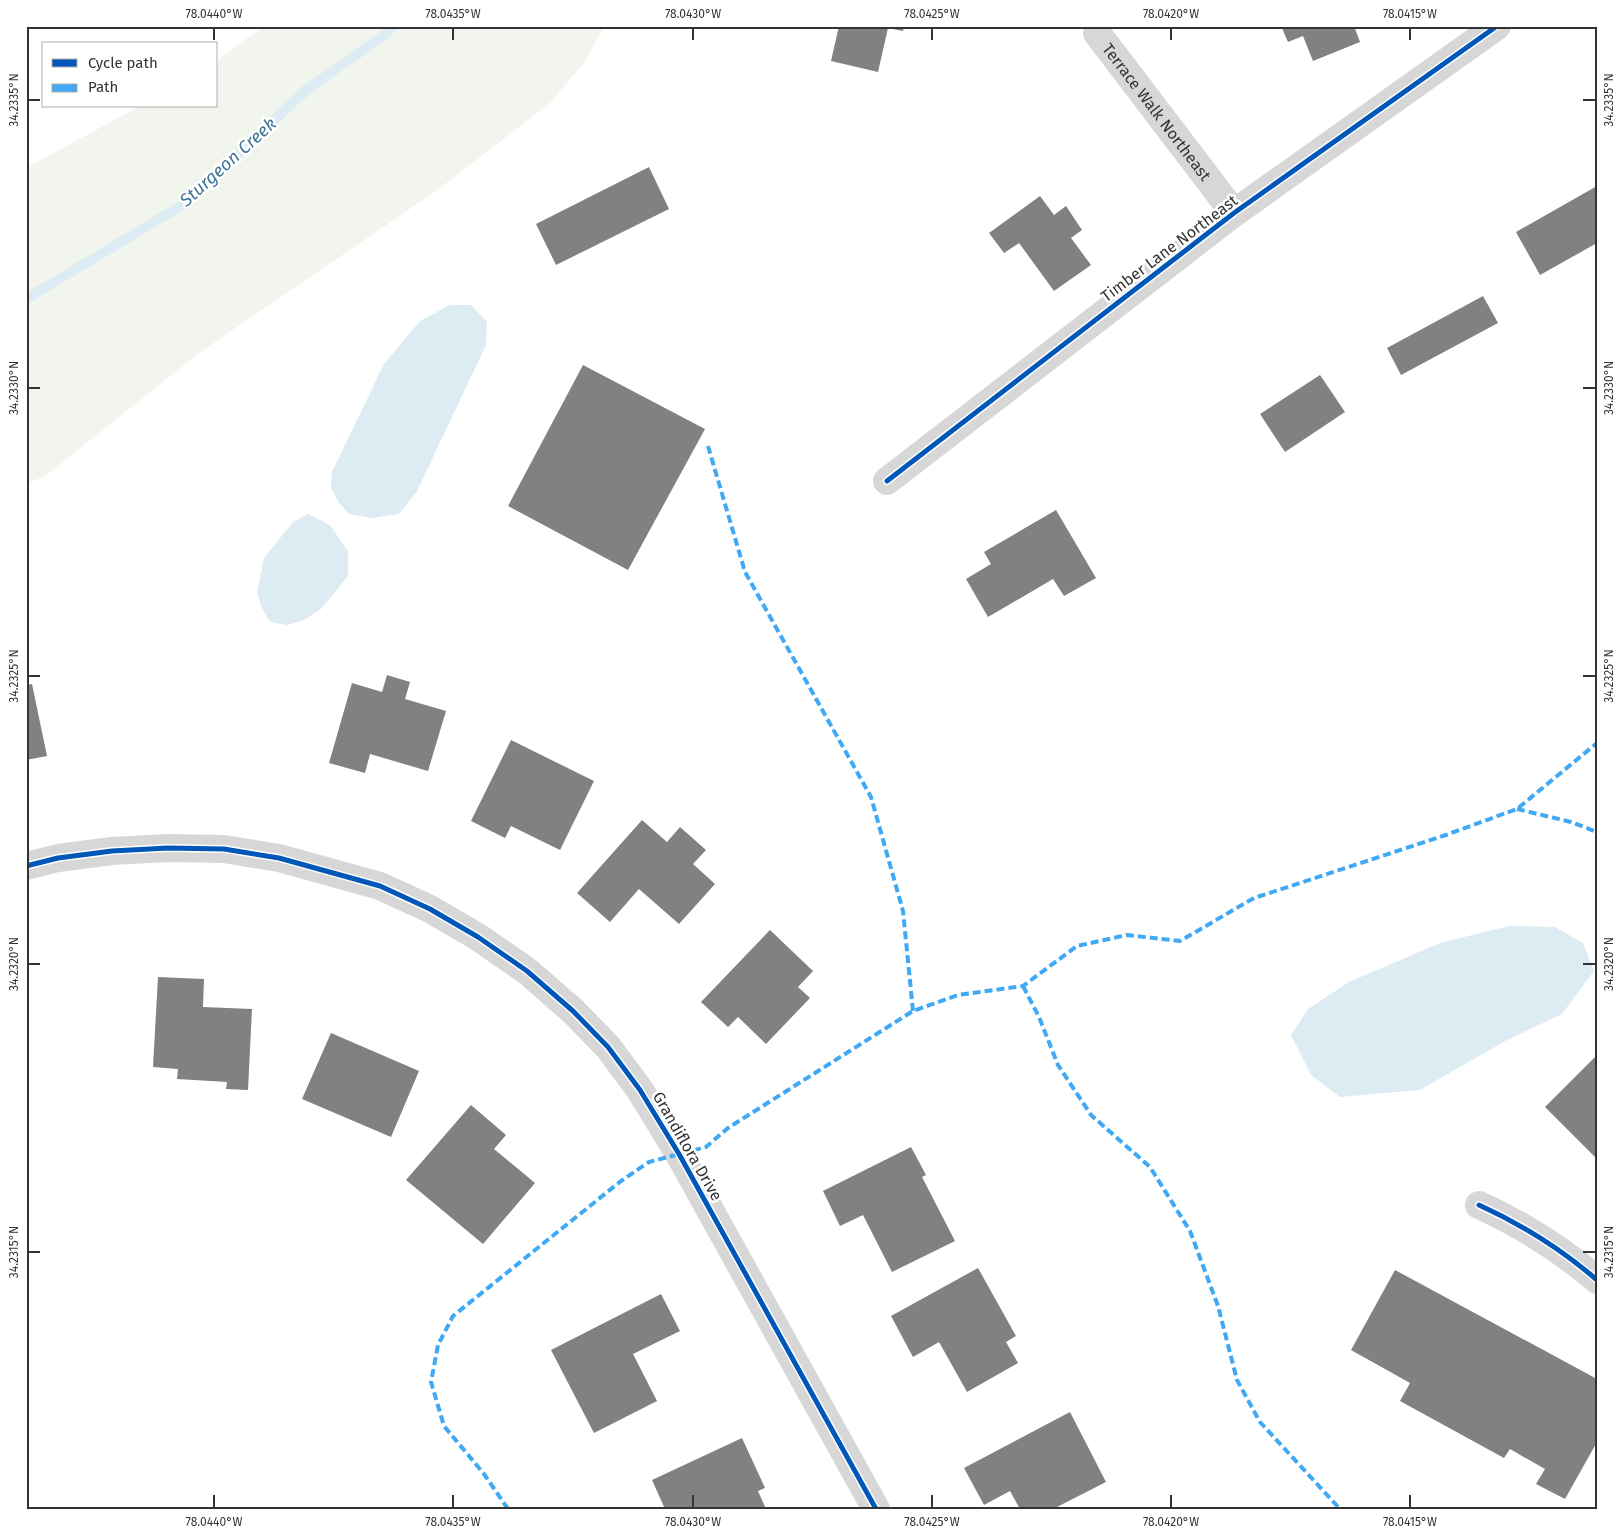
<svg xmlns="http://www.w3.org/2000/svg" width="1623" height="1535" font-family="'Fira Sans',sans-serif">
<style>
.green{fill:#f1f5ed}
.water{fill:#ddebf3}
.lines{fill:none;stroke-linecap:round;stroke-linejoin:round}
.stream{stroke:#ddebf3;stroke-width:10}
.building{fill:#818181}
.minor{stroke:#d7d7d7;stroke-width:28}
.quiet{stroke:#3fa9f5;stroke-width:4;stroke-dasharray:8 4;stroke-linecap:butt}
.cycleway-casing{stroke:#fff;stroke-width:8}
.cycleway{stroke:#0057b8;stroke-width:5}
.ticks{fill:none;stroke:#333;stroke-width:2}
.labels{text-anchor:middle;stroke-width:5;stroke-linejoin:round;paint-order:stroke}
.street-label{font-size:16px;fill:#333;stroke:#fff}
.water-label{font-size:18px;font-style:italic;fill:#3f7597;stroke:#fff}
.neatline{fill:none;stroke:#333;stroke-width:2}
.ticks-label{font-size:12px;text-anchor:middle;fill:#333}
</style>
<rect width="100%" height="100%" fill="#fff"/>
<!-- green -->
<path class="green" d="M264 26H604L585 62 550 103 436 191 199 353 44 477 26 483V168L140 106H216V61Z"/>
<!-- water -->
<path class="water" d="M450 305H471L487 322 486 345 417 491 399 514 372 518 349 514 339 503 331 488 332 472 384 364 420 321Z
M308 514 330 525 348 551V576L321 609 304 620 287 625 270 622 262 608 257 592 264 558 293 522Z
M1509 926 1555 927 1583 943 1594 971 1562 1014 1507 1040 1420 1090 1340 1097 1311 1075 1291 1035 1308 1009 1349 982 1440 943Z"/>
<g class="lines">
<!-- stream -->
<path class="stream" d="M26 299 189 201 306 90 386 34 393 26"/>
</g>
<!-- building -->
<path class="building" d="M839 26H904L903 31 888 28 878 72 831 61Z
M1281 26H1354L1360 42 1313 61 1303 36 1288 42Z
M649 167 669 209 556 265 536 224Z
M1597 186V243L1540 275 1516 232Z
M1040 196 1054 215 1066 206 1082 230 1071 238 1091 265 1054 291 1019 243 1004 253 989 233Z
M1483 296 1498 323 1401 375 1387 348Z
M583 365 705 429 628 570 508 506Z
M1320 375 1345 412 1285 452 1260 414Z
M1056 510 1096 578 1064 596 1053 579 988 617 966 579 991 564 984 552Z
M387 675 410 682 405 699 446 711 428 771 370 754 365 773 329 763 352 683 382 692Z
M32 684 47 756 26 760V685Z
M511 740 594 781 560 850 511 826 505 838 471 821Z
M642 820 667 842 680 827 706 850 693 864 715 884 679 924 639 889 610 922 577 893Z
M770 930 813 971 798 987 810 998 766 1044 738 1017 728 1027 701 1002Z
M158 977 204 979 203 1007 252 1009 248 1090 226 1089 227 1082 177 1079 178 1069 153 1067Z
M331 1033 419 1071 391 1137 302 1099Z
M1597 1055V1159L1545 1107Z
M471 1105 506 1135 494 1149 535 1183 483 1244 406 1180Z
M911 1147 926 1175 922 1177 955 1241 892 1272 863 1215 840 1226 823 1191Z
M978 1268 1016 1336 1006 1342 1018 1363 967 1392 939 1342 913 1357 891 1316Z
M1395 1270 1597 1379V1442L1565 1499 1536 1484 1545 1469 1510 1449 1504 1458 1400 1401 1410 1383 1351 1350Z
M661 1294 680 1331 633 1354 657 1401 594 1433 551 1350Z
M1070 1412 1106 1482 1053 1509H1020L1010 1491 984 1505 964 1468Z
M742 1438 765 1488 758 1491 766 1509H665L652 1480Z"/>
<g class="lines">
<!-- minor -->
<g class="minor">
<path id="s1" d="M1097 33 1234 213"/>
<path d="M887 481 1234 213 1497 26"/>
<path d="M26 866 58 858 112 851 168 848 224 849 279 858 380 886 430 909 478 937 527 971 573 1011 608 1047 640 1090 679 1154 876 1509"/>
<path d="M1479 1205C1523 1225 1560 1248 1597 1280"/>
</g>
<!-- quiet -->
<path class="quiet" d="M708 446 745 572 871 797 903 911 913 1011
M1517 809 1571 822 1597 832
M1023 986 1039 1017 1058 1065 1091 1115 1150 1167 1190 1231 1218 1306 1237 1380 1260 1422 1340 1509
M508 1509 484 1474 444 1426 431 1382 438 1345 453 1316 621 1181 649 1162 706 1147 728 1128 913 1011 958 995 1023 986 1077 946 1127 935 1180 941 1254 898 1446 835 1517 809 1597 743"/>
<!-- cycleway casing -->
<g class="cycleway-casing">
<path id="cycleway" d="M887 481 1234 213 1497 26
M26 866 58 858 112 851 168 848 224 849 279 858 380 886 430 909 478 937 527 971 573 1011 608 1047 640 1090 679 1154 876 1509
M1479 1205C1523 1225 1560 1248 1597 1280"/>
</g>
<!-- cycleway -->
<use href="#cycleway" class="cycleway"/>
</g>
<!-- ticks -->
<path class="ticks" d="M214 28V40M453 28V40M693 28V40M932 28V40M1171 28V40M1410 28V40M28 100H40M1583 100H1596M28 388H40M1583 388H1596M28 676H40M1583 676H1596M28 964H40M1583 964H1596M28 1252H40M1583 1252H1596M214 1495V1508M453 1495V1508M693 1495V1508M932 1495V1508M1171 1495V1508M1410 1495V1508"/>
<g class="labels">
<!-- street labels -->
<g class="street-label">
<text dy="6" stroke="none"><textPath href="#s1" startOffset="99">Terrace Walk Northeast</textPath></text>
<text transform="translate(1169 248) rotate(-37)" y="6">Timber Lane Northeast</text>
<text transform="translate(688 1146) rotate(60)" y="6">Grandiflora Drive</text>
</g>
<!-- water labels -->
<g class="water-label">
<text transform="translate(228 162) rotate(-42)" y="6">Sturgeon Creek</text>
</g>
</g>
<!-- border -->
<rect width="1623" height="1535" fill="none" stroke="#ffffff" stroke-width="55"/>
<!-- legend -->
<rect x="42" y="42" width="175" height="65" fill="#ffffff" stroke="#adadad"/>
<rect x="52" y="59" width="25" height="8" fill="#0057b8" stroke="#adadad"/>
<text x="88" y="68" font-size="15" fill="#333333">Cycle path</text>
<rect x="52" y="84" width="25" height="8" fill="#3fa9f5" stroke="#adadad"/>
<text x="88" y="92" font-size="15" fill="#333333">Path</text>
<rect x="28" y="28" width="1568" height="1480" class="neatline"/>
<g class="ticks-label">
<text x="214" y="18">78.0440°W</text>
<text x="453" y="18">78.0435°W</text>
<text x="693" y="18">78.0430°W</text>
<text x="932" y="18">78.0425°W</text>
<text x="1171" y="18">78.0420°W</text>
<text x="1410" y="18">78.0415°W</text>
<text transform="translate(14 100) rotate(-90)" y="4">34.2335°N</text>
<text transform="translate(1609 100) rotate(-90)" y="4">34.2335°N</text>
<text transform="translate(14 388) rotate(-90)" y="4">34.2330°N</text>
<text transform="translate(1609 388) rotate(-90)" y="4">34.2330°N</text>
<text transform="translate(14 676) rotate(-90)" y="4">34.2325°N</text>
<text transform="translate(1609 676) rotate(-90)" y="4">34.2325°N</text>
<text transform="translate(14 964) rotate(-90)" y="4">34.2320°N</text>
<text transform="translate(1609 964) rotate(-90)" y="4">34.2320°N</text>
<text transform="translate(14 1252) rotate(-90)" y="4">34.2315°N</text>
<text transform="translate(1609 1252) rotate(-90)" y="4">34.2315°N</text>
<text x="214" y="1526">78.0440°W</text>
<text x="453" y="1526">78.0435°W</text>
<text x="693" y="1526">78.0430°W</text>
<text x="932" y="1526">78.0425°W</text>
<text x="1171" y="1526">78.0420°W</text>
<text x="1410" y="1526">78.0415°W</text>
</g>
</svg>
